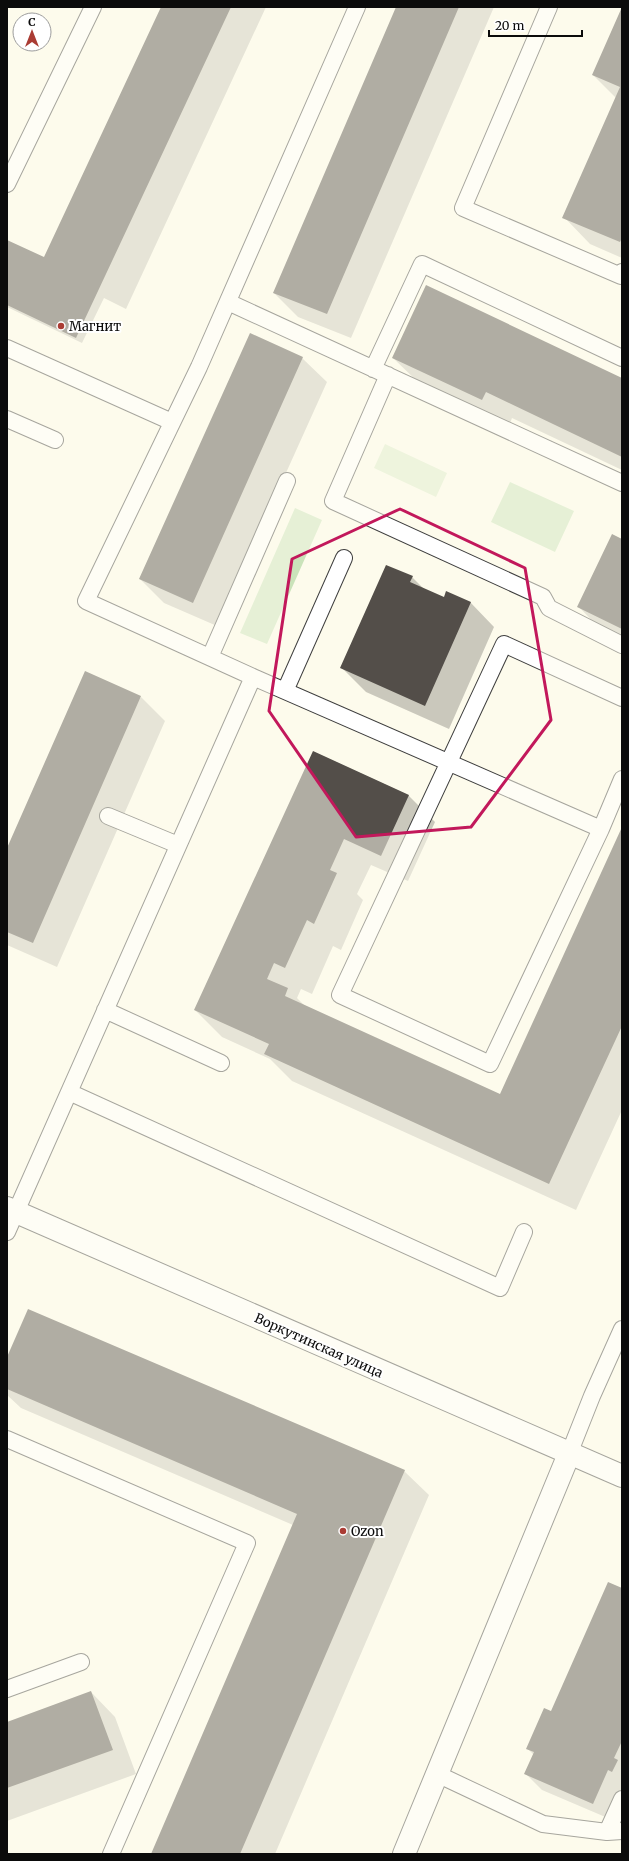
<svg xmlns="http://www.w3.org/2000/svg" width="629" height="1861" font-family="Merriweather,serif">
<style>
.green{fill:#cae3ba}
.pitch{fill:#dcebca}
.shadow{fill:#0003}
.building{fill:#534e49}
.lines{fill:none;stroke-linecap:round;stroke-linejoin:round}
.service-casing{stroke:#3e3e3e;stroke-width:18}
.minor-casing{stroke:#3e3e3e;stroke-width:24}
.tertiary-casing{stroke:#3e3e3e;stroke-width:24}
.service{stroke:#fff;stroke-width:16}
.minor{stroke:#fff;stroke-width:22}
.tertiary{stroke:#fff;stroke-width:22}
.marked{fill:none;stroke:#c2185b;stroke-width:3;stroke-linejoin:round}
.poi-dot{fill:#aa3c34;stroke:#fff;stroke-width:1.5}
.labels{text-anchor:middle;stroke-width:4;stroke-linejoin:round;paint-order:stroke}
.poi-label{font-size:13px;fill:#0b0b0b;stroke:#fff;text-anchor:start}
.street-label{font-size:13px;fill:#0b0b0b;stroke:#fff}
</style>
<rect width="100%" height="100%" fill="#fdfbec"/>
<!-- green -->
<path class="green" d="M510 482 574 511 555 552 491 522Z
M295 508 322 520 267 644 240 633Z"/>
<!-- pitch -->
<path class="pitch" d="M385 444 447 473 436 497 374 468Z"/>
<!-- shadow -->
<path class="shadow" d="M162 7H266L126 309 104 298 82 343 7 307V241L48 261Z
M397 7H494L351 338 298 317 274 293Z
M622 8V258L590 244 564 217 616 98 593 75Z
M302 358 327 382 217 626 164 603 140 579Z
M393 358 622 379V470L512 418 509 426 420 384Z
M622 540V642L604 633 578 606Z
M412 577 425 590 444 598 470 602 494 627 449 729 366 692 342 668Z
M141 697 165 721 57 967 7 945V851Z
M314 752 408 795 435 822 408 881 371 865 357 894 363 900 341 950 333 946 312 994 301 989 297 998 306 1007 501 1095 622 830V1110L576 1210 292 1081 270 1059 222 1037 195 1010Z
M7 1360 404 1471 429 1495 275 1854H152L293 1525 21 1408 7 1395Z
M622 1589V1791L610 1819 542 1790 525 1773 534 1755 527 1748 552 1713Z
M91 1692 115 1717 136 1774 7 1821V1723Z"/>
<!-- building -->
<path class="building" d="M161 7H231L76 338 7 305V240L44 257Z
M396 7H459L327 314 273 293Z
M622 7V238L620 242 562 218 620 87 592 75Z
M426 285 622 378V457L486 392 482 400 392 358Z
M250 333 303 357 193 603 139 579Z
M612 534 622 539V629L577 607Z
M386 565 413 576 410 582 444 597 446 591 471 602 425 706 340 668Z
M85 671 141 696 33 943 7 932V848Z
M313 751 409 795 381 856 344 839 330 870 337 873 314 924 307 920 285 968 274 963 267 979 288 988 285 996 500 1094 622 827V1026L549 1184 264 1054 269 1044 194 1010Z
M28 1309 405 1470 240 1854H151L297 1514 7 1389V1357Z
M608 1582 622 1588V1741L614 1758 618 1760 612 1772 608 1770 593 1804 524 1774 534 1752 526 1749 544 1708 551 1711Z
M91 1691 113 1750 7 1788V1722Z"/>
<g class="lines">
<!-- service casing -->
<g class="service-casing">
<path id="service" d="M549 7 463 208 621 276 622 272
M7 184 93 7
M228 302 622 483
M7 348 172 422
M373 369 422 264 622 358
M388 375 333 501 543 597 549 608 622 645
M7 419 55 440
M210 657 287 481
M253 677 86 601 199 367 357 7
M285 691 344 558
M622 698 504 644 340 995 490 1064 601 829 622 779
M108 816 178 845
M105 1010 221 1063
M69 1092 500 1288 524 1232
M7 1232 253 677 601 829
M7 1439 247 1543 111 1854
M569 1454 592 1396 622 1329
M7 1689 81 1662
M437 1774 543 1824 607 1832 622 1831
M607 1832 622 1799"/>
</g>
<!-- minor casing -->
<g class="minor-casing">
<path id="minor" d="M404 1854 569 1454"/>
</g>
<!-- tertiary casing -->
<g class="tertiary-casing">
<path id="tertiary" d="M7 1208 622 1476"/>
</g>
<!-- service -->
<use href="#service" class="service"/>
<!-- minor -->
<use href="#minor" class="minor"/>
<!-- tertiary -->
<use href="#tertiary" class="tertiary"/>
</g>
<!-- marked area -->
<path d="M0 0H629V1861H0ZM400 509 525 568 551 720 471 827 356 837 269 711 292 559Z" fill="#fdfbec" fill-opacity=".55" fill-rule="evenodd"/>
<path class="marked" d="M400 509 525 568 551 720 471 827 356 837 269 711 292 559Z"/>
<!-- markers -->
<g class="poi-dot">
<circle cx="61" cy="326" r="4"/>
<circle cx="343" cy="1531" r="4"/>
</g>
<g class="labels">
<!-- poi labels -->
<g class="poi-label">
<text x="69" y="331">Магнит</text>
<text x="351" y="1536">Ozon</text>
</g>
<!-- street labels -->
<g class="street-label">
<text transform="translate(319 1345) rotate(24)" y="5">Воркутинская улица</text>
</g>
</g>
<!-- border -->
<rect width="629" height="1861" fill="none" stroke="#0b0b0b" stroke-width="16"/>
<!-- north arrow -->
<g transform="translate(32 32)"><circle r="19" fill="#ffffff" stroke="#9d9d9d"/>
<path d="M0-3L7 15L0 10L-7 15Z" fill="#aa3c34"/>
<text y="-6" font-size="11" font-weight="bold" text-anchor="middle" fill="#0b0b0b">С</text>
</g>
<!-- scale -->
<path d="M489 30v6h93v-6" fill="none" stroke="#0b0b0b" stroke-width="2"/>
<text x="495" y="30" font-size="12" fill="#0b0b0b" stroke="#ffffff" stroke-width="3" paint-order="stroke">20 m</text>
</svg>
